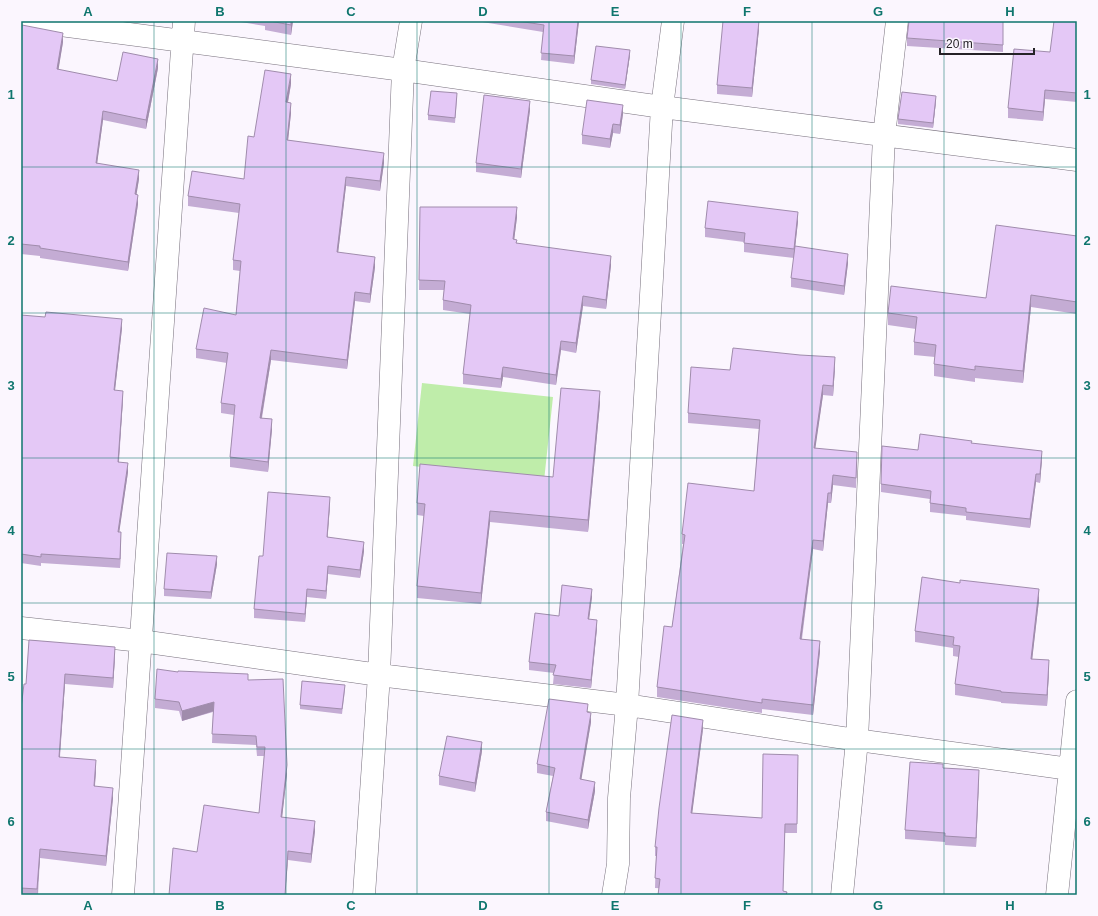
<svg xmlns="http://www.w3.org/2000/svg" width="1098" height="916" font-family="Helvetica,sans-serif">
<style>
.green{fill:#bfedaa}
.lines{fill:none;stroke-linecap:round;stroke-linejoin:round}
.minor-casing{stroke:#77707c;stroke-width:23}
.minor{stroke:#fff;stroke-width:22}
.wall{fill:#c4acd4}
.shaded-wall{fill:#a08cac}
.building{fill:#e4c8f6;stroke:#a08cac}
.grid{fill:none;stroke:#0f766e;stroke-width:1;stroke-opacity:0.55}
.neatline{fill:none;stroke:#0f766e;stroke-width:1.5}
.grid-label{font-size:13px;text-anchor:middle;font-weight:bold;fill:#0f766e}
</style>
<rect width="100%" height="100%" fill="#fbf6fe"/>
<!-- green -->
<path class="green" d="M422 383 553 397 544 481 413 466Z"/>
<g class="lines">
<!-- minor casing -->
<g class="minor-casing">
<path id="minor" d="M30 21 403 70 662 107 1077 160
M21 628 141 641 379 675 627 705 857 740 1077 770
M123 895 184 21
M364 895 379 675 403 70 411 21
M613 895 618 864 619 798 627 705 662 107 673 21
M842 895 857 740 884 136 897 21
M1057 895 1077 701"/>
</g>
<!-- minor -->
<use href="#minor" class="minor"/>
</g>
<!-- wall -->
<path class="wall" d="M235 21H293L291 35 265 30V26Z
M476 21H579L574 64 541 60 543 32Z
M1077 21V102L1045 99 1043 121 1008 118V108L1050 52Z
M759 29 752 97 717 94V85Z
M21 32 63 42 58 70 117 81 158 68 146 129 103 120 97 163 139 179 136 195 138 204 128 271 40 258V256L21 254Z
M907 38 1003 45V52L907 46Z
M630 55 625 89 591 84V80Z
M291 84 288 103 291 113 288 140 384 163 380 191 346 186 338 253 375 267 370 303 355 301 347 369 271 360 262 418 272 429 268 472 230 467V457L234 415 221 413V403L227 363 196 358V349L236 315 240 271 233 270V260L239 213 188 206V196L244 179 254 137Z
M457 98 455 123 428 120V115Z
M936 101 933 128 898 124V119Z
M530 110 521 178 476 172V163Z
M623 114 620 134 613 133 610 148 582 144V135Z
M420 207 517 217 514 240 517 243 611 265 606 309 583 306 576 353 561 350 556 385 503 377 501 388 463 384V374L470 314 443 310V300L444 290H419Z
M798 221 795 248 848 263 844 295 791 287V278L794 258 744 252V242L705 237V228Z
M1077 236V314L1031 307 1023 383 975 378V382L934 376V364L935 357 914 355V342L916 329 888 325V313L986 298Z
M21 315 122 328 115 390 123 399 119 462 128 472 119 532 121 541 120 568 41 563V566L21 563Z
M835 367 833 396 823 395 815 448 857 462 856 488 833 485 831 503H828L823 551 813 549 802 639 820 651 813 715 762 709V713L657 697V687L672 627 683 544H682V534L754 491 759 429 688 423V413L730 370Z
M600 403 588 532 490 522 481 604 417 598V586L424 516 417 515V503L553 477Z
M972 443 1042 459 1040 483 1036 482 1030 528 966 520V516L930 512V499L881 492V484L918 450Z
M330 505 327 538 364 551 360 578 328 574 326 599 307 597 305 622 254 618V609L263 556Z
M217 564 211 599 164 596V589Z
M592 597 589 619 597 628 591 688 553 684 554 673 529 670V662L559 616Z
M1039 600 1032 659 1049 671 1047 706 1001 703V702L955 695V684L959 657 953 656V648L915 642V631Z
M115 656 113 688 65 684 60 757 96 770 95 786 113 798 106 866 40 858 38 895H21V708L26 684Z
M248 680 287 774 282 817 315 831 311 863 288 860 197 852 259 813 264 756H257L256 745 212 743 213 712 182 721 179 711 155 708V699Z
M345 690 342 714 300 709V705Z
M588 712 591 722 581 779 595 791 588 829 546 821V812L553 776 537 773V764Z
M703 729 692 813 762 818 798 755 797 833H785L783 891 787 895 655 888 656 856H655V847Z
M482 751 475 792 439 785V776Z
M943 768 979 779 976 847 945 845V842L905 839V830Z"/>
<!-- shaded-wall -->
<path class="shaded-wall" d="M291 21H293L291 35Z
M578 21H579L574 64V56Z
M759 21V29L752 97V88Z
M63 33V42L57 79V69Z
M630 50V55L625 89V85Z
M158 59V68L146 129V120Z
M291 74V84L286 112V102Z
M1045 90V99L1043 121V112Z
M936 96V101L933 128V123Z
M530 101V110L521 178V169Z
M291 103V113L287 150V140Z
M623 105V114L620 134V125Z
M103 111V120L96 172V163Z
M613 124V133L610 148V139Z
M384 153V163L380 191V181Z
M139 170V179L135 204V194Z
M346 177V186L337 262V252Z
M138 195V204L128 271V262Z
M517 207V217L513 249V239Z
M798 212V221L794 258V249Z
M848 254V263L844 295V286Z
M611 256V265L606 309V300Z
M375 257V267L370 303V294Z
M355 292V301L347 369V360Z
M1031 295V307L1023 383V371Z
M583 296V306L576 353V343Z
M122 319V328L114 399V390Z
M561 341V350L556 385V375Z
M271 350V360L260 427V418Z
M835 357V367L833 396V386Z
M503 367V377L501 388V379Z
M823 385V395L814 458V448Z
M123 391V399L118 471V462Z
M600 391V403L588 532V520Z
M272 419V429L268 472V462Z
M1042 451V459L1040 483V474Z
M128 463V472L118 541V532Z
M1036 474V482L1030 528V519Z
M833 475V485L831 503V493Z
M828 493V503L823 551V541Z
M330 497V505L327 546V537Z
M490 511V522L481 604V593Z
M121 532V541L120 568V559Z
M813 540V549L800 649V639Z
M364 542V551L360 578V570Z
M217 556V564L211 599V592Z
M328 566V574L326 599V591Z
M307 589V597L305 622V614Z
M592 589V597L588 627V619Z
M1039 589V600L1031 670V659Z
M597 620V628L591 688V680Z
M820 641V651L813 715V705Z
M115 647V656L113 688V678Z
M1049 660V671L1047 706V695Z
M65 674V684L59 767V757Z
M214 702V711L182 721V711Z
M591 713V722L580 788V779Z
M703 720V729L691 823V813Z
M482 742V751L475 792V783Z
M96 760V770L94 796V786Z
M287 765V774L281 827V817Z
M979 770V779L976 847V838Z
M595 782V791L588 829V820Z
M113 788V798L106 866V856Z
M315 821V831L311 863V854Z
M40 849V858L37 895V889Z
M288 851V860L285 895Z"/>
<!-- building -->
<path class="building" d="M270 21H291V25Z
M518 21H578L574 56 541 53 544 25Z
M723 21H759L752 88 717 85Z
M909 21H1003V45L907 38Z
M1054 21H1077V93L1045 90 1043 112 1008 108 1014 49 1050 52Z
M22 25 63 33 57 69 117 81 123 52 158 59 146 120 103 111 96 163 139 170 135 194 138 195 128 262 40 248V246L21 244V32Z
M596 46 630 50 625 85 591 80Z
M265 70 291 74 286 102 291 103 287 140 384 153 380 181 346 177 337 252 375 257 370 294 355 292 347 360 271 350 260 418 272 419 268 462 230 457 235 405 221 403 228 353 196 349 204 308 236 315 241 261 233 260 240 204 188 196 192 171 244 179 248 136 254 137Z
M431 91 457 93 455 118 428 115Z
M902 92 936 96 933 123 898 119Z
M484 95 530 101 521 169 476 163Z
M587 100 623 105 620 125 613 124 610 139 582 135Z
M708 201 798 212 794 249 744 243 745 233 705 228Z
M420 207H517L513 239 517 240 516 243 611 256 606 300 583 296 576 343 561 341 556 375 503 367 501 379 463 374 471 305 443 300 445 281 419 280Z
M996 225 1077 236V302L1031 295 1023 371 975 366V370L934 364 936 345 914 342 917 317 888 313 891 286 986 298Z
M795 246 848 254 844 286 791 278Z
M46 312 122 319 114 390 123 391 118 462 128 463 118 532H121L120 559 41 554V557L21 554V315L45 317Z
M733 348 800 355 835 357 833 386 823 385 814 448 857 452 856 478 833 475 831 493H828L823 541 813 540 800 639 820 641 813 705 762 699V703L657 687 664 626 672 627 685 535 682 534 688 483 754 491 760 420 688 413 691 367 730 370Z
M561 388 600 391 588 520 490 511 481 593 417 586 425 504 417 503 420 464 553 477Z
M920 434 972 441 971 443 1042 451 1040 474H1036L1030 519 966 512V508L930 503 931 491 881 484 882 446 918 450Z
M268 492 330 497 327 537 364 542 360 570 328 566 326 591 307 589 305 614 254 609 259 556H263Z
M167 553 217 556 211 592 164 589Z
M922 577 960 583V580L1039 589 1031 659 1049 660 1047 695 1001 692V691L955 684 960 646 953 645 954 637 915 631Z
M562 585 592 589 588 619 597 620 591 680 553 675 556 665 529 662 535 613 559 616Z
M29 640 115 647 113 678 65 674 59 757 96 760 94 786 113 788 106 856 40 849 37 889 21 888V708L24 684H26Z
M157 669 178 672V671L248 674V680L283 679 287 765 281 817 315 821 311 854 288 851 285 895H169L173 848 197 852 204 805 259 813 265 747H257L256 736 212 734 214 702 182 711 179 702 155 699Z
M302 681 345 685 342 709 300 705Z
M549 699 588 704 587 712 591 713 580 779 595 782 588 820 546 812 555 768 537 764Z
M672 715 703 720 691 813 762 818 763 754 798 755 797 824H785L783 891 787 892 786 895H658L660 879 655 878 657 847H655L659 808Z
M447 736 482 742 475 783 439 776Z
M910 762 943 764V768L979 770 976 838 945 836V833L905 830Z"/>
<!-- grid -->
<path class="grid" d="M154 21V895M286 21V895M417 21V895M549 21V895M681 21V895M812 21V895M944 21V895M21 167H1077M21 313H1077M21 458H1077M21 603H1077M21 749H1077"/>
<!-- border -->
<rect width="1098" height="916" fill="none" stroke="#fbf6fe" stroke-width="44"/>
<!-- scale -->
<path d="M940 48v6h94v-6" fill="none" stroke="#252227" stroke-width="2"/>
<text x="946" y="48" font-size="12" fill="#252227" stroke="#fbf6fe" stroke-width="3" paint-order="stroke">20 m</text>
<rect x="22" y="22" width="1054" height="872" class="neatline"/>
<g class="grid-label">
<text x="88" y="16">A</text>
<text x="220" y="16">B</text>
<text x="351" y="16">C</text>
<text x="483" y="16">D</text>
<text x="615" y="16">E</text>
<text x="747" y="16">F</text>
<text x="878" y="16">G</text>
<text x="1010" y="16">H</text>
<text x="11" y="99">1</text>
<text x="1087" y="99">1</text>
<text x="11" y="245">2</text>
<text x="1087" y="245">2</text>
<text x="11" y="390">3</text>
<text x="1087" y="390">3</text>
<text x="11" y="535">4</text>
<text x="1087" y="535">4</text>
<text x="11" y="681">5</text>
<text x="1087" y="681">5</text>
<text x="11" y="826">6</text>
<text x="1087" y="826">6</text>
<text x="88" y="910">A</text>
<text x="220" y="910">B</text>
<text x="351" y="910">C</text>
<text x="483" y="910">D</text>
<text x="615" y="910">E</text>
<text x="747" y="910">F</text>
<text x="878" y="910">G</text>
<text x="1010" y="910">H</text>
</g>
</svg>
